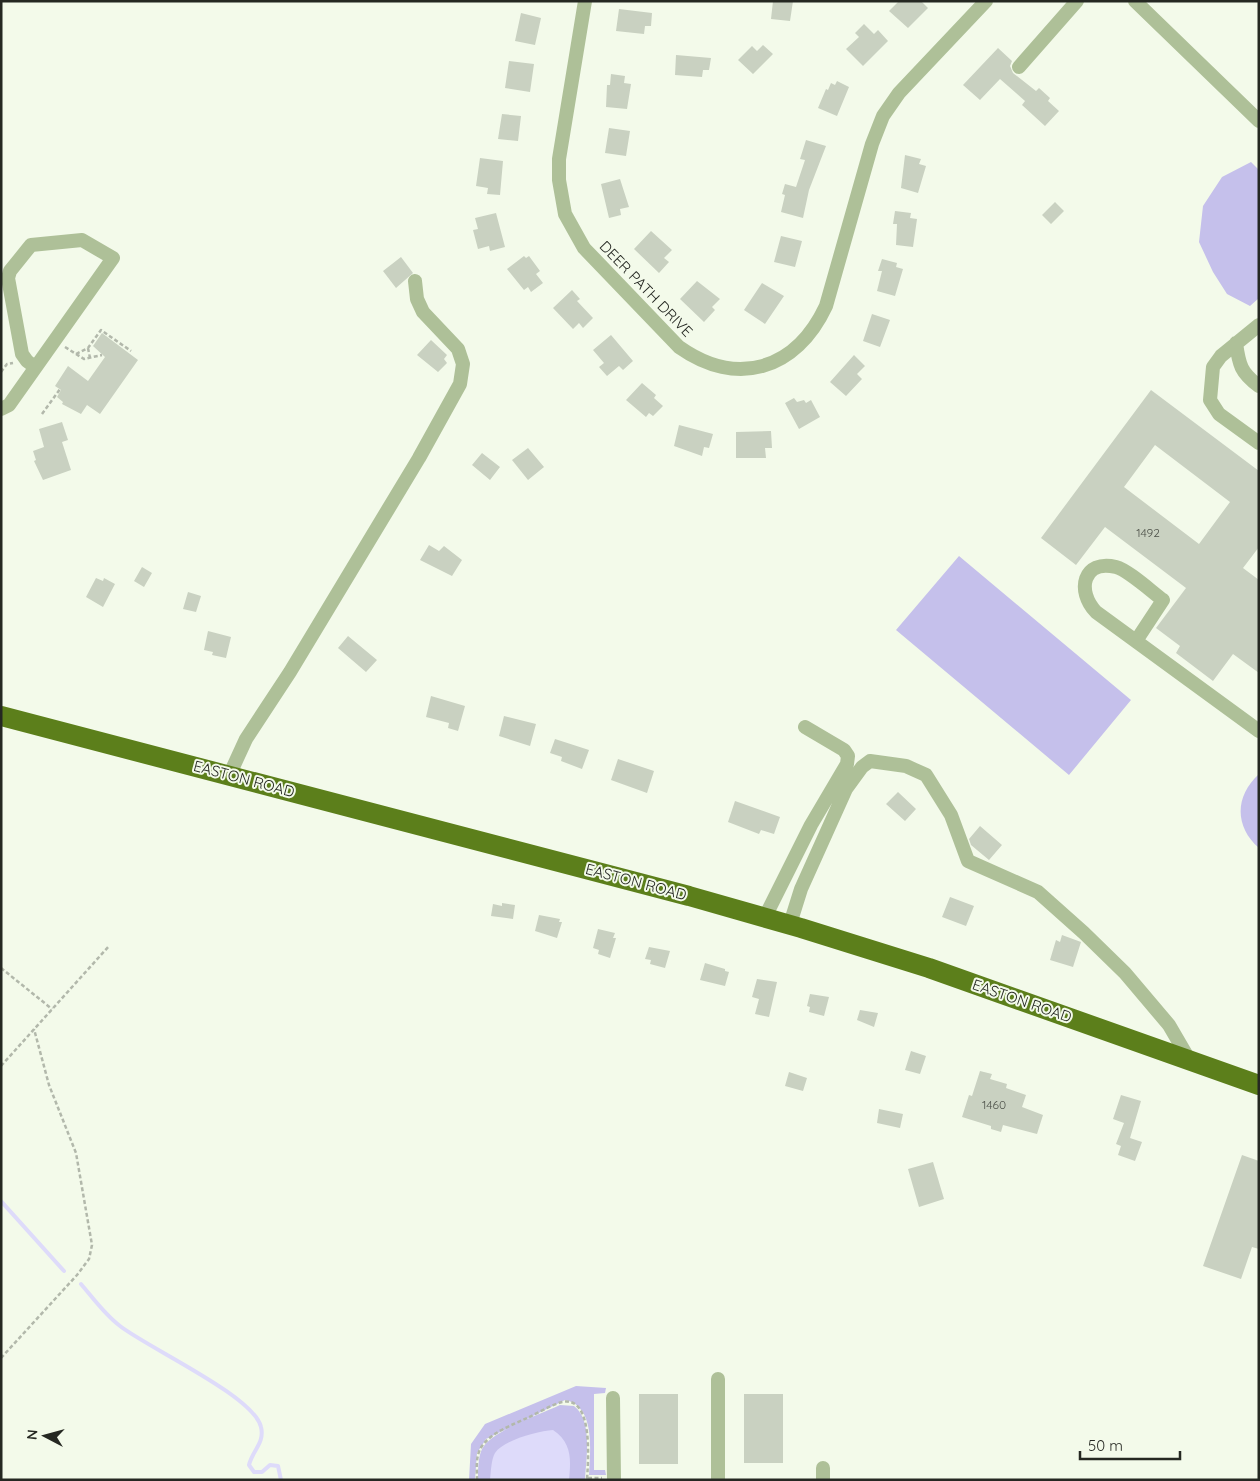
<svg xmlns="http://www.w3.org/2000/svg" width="1260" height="1481" font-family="Quicksand,sans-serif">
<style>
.green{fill:#c5c0eb}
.water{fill:#dedbfa}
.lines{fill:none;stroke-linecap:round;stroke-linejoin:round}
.stream{stroke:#dedbfa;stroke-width:4}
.building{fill:#c9d1c1;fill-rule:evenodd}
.path{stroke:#b2b8ab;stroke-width:2.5;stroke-dasharray:4 2.5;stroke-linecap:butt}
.minor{stroke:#aec098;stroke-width:14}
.highway{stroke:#5c7f1b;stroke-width:20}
.labels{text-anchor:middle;stroke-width:4;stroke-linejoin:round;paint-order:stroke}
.number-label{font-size:12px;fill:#4e524a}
.street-label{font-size:15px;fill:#252822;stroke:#f3faea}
</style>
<rect width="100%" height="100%" fill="#f3faea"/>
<!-- green -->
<path class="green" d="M1251 162 1259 170V298L1250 306 1227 294 1213 272 1199 242 1203 206 1222 177Z
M959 556 1131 700 1069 775 896 630Z
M1259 774V848C1234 826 1235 796 1259 774Z
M576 1386 606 1388 605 1393 594 1394V1470H605L606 1475H589C590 1451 596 1406 565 1400L486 1439 477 1453 475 1480H469L471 1444 485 1424Z
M560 1405 574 1406C593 1420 586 1459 585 1480H478C478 1469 478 1458 482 1449 491 1431 541 1414 560 1405Z"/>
<!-- water -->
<path class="water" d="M553 1430C572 1443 571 1459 569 1480H490C491 1472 491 1460 495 1453 504 1440 538 1431 553 1430Z"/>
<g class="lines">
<!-- stream -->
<path class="stream" d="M1 1201 64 1271
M81 1284C93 1298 105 1315 120 1326 148 1348 254 1396 261 1427 265 1443 252 1451 249 1465L254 1472H262L270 1465 278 1466 281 1480"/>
</g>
<!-- building -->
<path class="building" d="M773 1H793L790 21 771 19Z
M899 1H921L928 8 908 28 889 11Z
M619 9 652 13 651 26H645L644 34 616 31Z
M521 13 541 18 535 45 515 41Z
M864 24 874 34 878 30 888 41 863 66 846 49 859 37 855 33Z
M763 45 773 54 753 74 738 60 752 46 757 51Z
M998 48 1012 61 1010 66 1013 73 1036 91 1039 88 1050 98 1048 101 1059 111 1045 126 1022 105 1025 101 1000 79 980 100 963 85Z
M676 55 711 58 709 70H703L702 77 675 75Z
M509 61 534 64 530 92 505 88Z
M611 74 625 76 624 83 631 84 627 109 606 107 607 85H610Z
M837 81 849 87 837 116 818 108 826 89 828 90 831 83 835 85Z
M502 114 521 116 518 141 498 139Z
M609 128 630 131 626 156 605 153Z
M806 140 826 146 809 190 803 218 781 212 785 195 782 194 785 184 796 187 805 160 800 159Z
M905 155 921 159 919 164 926 166 918 193 901 188Z
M480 158 503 161 500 195 487 194 488 188 476 186Z
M620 179 629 207 620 209 621 215 609 218 601 184Z
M1055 202 1064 211 1051 224 1042 215Z
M895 211 911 213 910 218 917 219 913 247 896 245 897 224H893Z
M496 213 505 247 490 251 489 246 478 249 473 230 478 229 475 218Z
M651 231 672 250 664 258 669 262 659 273 634 249Z
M781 236 802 241 795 267 774 262Z
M524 256 526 258 529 256 540 271 536 274 543 283 531 292 528 287 524 290 507 269Z
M401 257 413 273 396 288 383 271Z
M882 259 897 263 896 267 903 269 895 296 877 291 882 271H878Z
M697 281 720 299 712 307 715 310 704 322 680 299Z
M762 283 784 296 765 324 744 310Z
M572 290 580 299 577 301 593 318 583 328 579 323 573 329 553 308Z
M872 314 890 320 880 347 863 341Z
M102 333 138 360 100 414 87 405 81 414 62 404 63 402 57 397 61 390 55 386 68 366 88 381 105 357 93 346Z
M611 335 633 361 623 370 619 366 607 376 599 367 604 363 593 350Z
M431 340 447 355 444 359 447 363 438 372 417 355Z
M854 355 865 366 857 374 862 379 846 396 830 382Z
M642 383 656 395 654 398 663 406 653 416 649 413 646 417 626 400Z
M1151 390 1259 471V547L1243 568 1259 580V673L1233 654 1213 681 1176 653 1180 646 1156 628 1186 588 1105 527 1076 565 1041 538ZM1155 445 1230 502 1199 544 1124 487Z
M794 398 797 402 804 400 806 403 811 400 820 417 799 429 785 403Z
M62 422 68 440 62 442 71 470 43 480 34 461 36 460 33 451 44 447 39 429Z
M679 425 713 434 709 448 704 447 702 456 674 446Z
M771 431 772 448H765L766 458H736V432Z
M528 448 544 467 528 480 512 460Z
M482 453 500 467 490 480 472 465Z
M429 545 439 551 444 546 462 560 452 576 420 560Z
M142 567 152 573 144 587 134 581Z
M96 578 103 581 104 578 115 584 103 607 86 597Z
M188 592 201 596 196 612 183 609Z
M208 631 231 637 226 658 212 655 213 652 204 650Z
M348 636 377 660 366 672 338 648Z
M431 696 465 706 458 731 448 728 449 723 426 717Z
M504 716 536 724 530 746 499 736Z
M555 739 589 750 582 769 561 761 562 757 550 753Z
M618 759 654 771 647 793 611 780Z
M898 792 916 809 905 821 886 804Z
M735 801 780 817 774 834 761 830 759 834 728 822Z
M980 826 1002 845 989 860 971 845 969 839Z
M950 897 974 906 966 926 942 917Z
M502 903 515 905 513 919 491 916 493 904 502 906Z
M539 915 560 919 559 922H562L557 938 535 931Z
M598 929 615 933 613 938H616L610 958 598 954 599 950 593 948Z
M1062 935 1081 942 1073 967 1050 960 1056 940 1060 942Z
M649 947 670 951 665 968 650 964 651 960 645 959Z
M705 963 725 969V971L729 972 725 986 700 980Z
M757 979 777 982 769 1017 755 1014 759 999 752 997Z
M810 994 829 997 824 1016 809 1012 810 1007 807 1006Z
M860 1010 878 1013 874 1027 857 1020Z
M911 1051 926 1056 920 1074 905 1070Z
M980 1071 992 1074 990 1079 1007 1084 1006 1088 1026 1095 1022 1107 1043 1115 1037 1134 1003 1125 1001 1132 991 1129V1126L962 1117 969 1095 972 1096Z
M789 1072 807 1078 803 1091 785 1086Z
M1121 1095 1141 1101 1130 1138 1142 1142 1135 1161 1118 1155 1121 1146 1116 1144 1124 1123 1113 1119Z
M879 1109 903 1114 900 1128 877 1123Z
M1242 1155 1259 1161V1249L1252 1247 1241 1279 1203 1266Z
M933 1162 944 1199 919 1207 908 1169Z
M639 1394H678V1464H639Z
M744 1394H783V1463H744Z"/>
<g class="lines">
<!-- path -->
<path class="path" d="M65 347 84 359 102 355
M88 348 90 358
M76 354 88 348 101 330 131 351
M1 372 7 364 13 363
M42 414 60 389
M1 968 52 1009
M1 1066 109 946
M1 1358 77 1275 89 1259 92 1245 76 1153 49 1085 34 1029
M588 1478H602
M477 1480C477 1469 475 1456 482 1446 492 1432 512 1425 527 1418 538 1413 551 1405 562 1402 594 1395 588 1462 587 1480"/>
<!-- minor -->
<path class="minor" d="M585 1 559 159V180L565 214 584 248 679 347C737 388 796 370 826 306L872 144 883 116 899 93 986 1
M1135 1 1259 121
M1019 67 1077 1
M1259 325 1221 356 1213 367 1210 400 1219 414 1259 443
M1236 343C1239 365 1241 373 1259 386
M1 409 9 405 113 258 82 240 31 245 10 271 8 278 22 354 27 361 35 367
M1136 641 1163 600C1152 592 1128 570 1116 567 1083 559 1076 591 1096 612L1259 731
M229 776 246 739 290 672 419 458 460 384 463 364 458 349 423 312 417 299 415 281
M765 917 811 825 847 764 848 756 844 750 805 727
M790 924 801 889 846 789 862 767 870 761 906 766 926 775 951 815 968 861 1038 892 1084 933 1125 973 1169 1025 1190 1061
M613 1398 614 1480
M718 1480V1379
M823 1480V1468"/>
<!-- highway -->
<path class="highway" d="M1 716 689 896 801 928 929 968 1259 1085"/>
</g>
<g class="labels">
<!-- number labels -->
<g class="number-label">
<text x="1148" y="537">1492</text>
<text x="994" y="1109">1460</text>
</g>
<!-- street labels -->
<g class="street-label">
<text transform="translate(646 289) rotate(46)" y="5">DEER PATH DRIVE</text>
<text transform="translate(244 779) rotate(15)" y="5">EASTON ROAD</text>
<text transform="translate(636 882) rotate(15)" y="5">EASTON ROAD</text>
<text transform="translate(1022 1001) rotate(19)" y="5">EASTON ROAD</text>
</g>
</g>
<!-- border -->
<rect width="1260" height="1481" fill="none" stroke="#252822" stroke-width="5"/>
<!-- north arrow -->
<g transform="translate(45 1436) rotate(276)" stroke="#f3faea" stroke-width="4" paint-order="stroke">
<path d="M0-4L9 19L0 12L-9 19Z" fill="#252822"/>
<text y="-8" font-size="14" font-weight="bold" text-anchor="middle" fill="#252822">N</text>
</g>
<!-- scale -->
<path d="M1080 1451v8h100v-8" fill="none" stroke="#252822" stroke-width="2.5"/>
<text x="1088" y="1451" font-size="15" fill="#252822" stroke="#f3faea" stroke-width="4" paint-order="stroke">50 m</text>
</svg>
